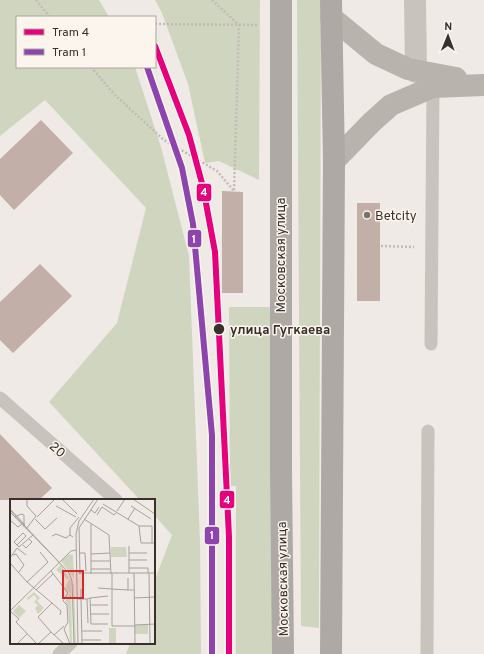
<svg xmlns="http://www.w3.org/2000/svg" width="484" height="654" font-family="Overpass,sans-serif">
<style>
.green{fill:#d0d5c0}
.building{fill:#c2afa7}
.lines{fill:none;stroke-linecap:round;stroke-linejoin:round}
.path{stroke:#c2bbb6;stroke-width:2.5;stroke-dasharray:2 2;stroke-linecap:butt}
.lane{stroke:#c9c3be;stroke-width:13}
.street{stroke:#c9c3be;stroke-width:22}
.secondary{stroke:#b9b3ae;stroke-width:22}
.highway{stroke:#aea9a4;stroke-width:22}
.tram-1-casing{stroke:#fbf5ee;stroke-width:9}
.tram-2-casing{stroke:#fbf5ee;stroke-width:9}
.tram-1{stroke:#e5007d;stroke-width:6}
.tram-2{stroke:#8e44ad;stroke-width:6}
.poi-dot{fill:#79716c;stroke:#fbf5ee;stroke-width:1.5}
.stop-dot{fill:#3a302b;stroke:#fbf5ee;stroke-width:1.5}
.labels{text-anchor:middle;stroke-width:3;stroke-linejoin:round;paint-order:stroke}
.poi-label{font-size:13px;fill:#3a302b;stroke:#fbf5ee;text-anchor:start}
.street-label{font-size:13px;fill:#3a302b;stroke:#fbf5ee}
.stop-label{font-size:13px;font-weight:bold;fill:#3a302b;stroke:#fbf5ee;text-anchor:start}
.inset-road{fill:none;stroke:#a7a09b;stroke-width:1}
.view{fill:#d62828;fill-opacity:0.15;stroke:#d62828;stroke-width:2}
.inset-edge{fill:none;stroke:#3a302b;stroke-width:2}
.line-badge{stroke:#fbf5ee;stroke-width:1.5}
.badge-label{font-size:11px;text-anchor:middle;font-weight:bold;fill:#fff}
</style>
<rect width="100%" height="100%" fill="#efeae5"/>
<!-- green -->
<path class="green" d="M0 0H99L109 17H17V67H135L161 147 189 256 200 542 201 654H126L130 643H154V582L172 535 154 515V500H140L49 402 117 323 146 208 45 100 0 136Z
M155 0H260L259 180 219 161 205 163 188 84 162 13Z
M297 0H321L319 628 301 626Z
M229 307H272L274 654H236V486H230Z"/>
<!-- building -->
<path class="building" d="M41 120 73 153 14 210 0 195V159Z
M222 191 243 192V293H222Z
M357 203H380V301H357Z
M40 264 72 296 13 353 0 340V302Z
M0 434 52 488 39 500H0Z"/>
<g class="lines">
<!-- path -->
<path class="path" d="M36 0 50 17
M212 0 239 25 234 191
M155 24 258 25
M91 67 114 94 164 140 217 171 234 191
M381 246 414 247"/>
<!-- lane -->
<path class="lane" d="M431 344 433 87
M0 398 116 500
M59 654 71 643
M427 654 428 431"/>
<!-- street -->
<path class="street" d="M415 0 416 72"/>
<!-- secondary -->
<path class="secondary" d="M331 17 376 54 408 69 456 78
M334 161 372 122 391 105 433 87 484 85"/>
<!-- highway -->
<path class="highway" d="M281 0V471L283 654
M331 0 334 161 331 654"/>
<!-- tram-1 casing -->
<g class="tram-1-casing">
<path id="tram-1" d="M155 46 189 135 203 187 215 252 229 537V654"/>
</g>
<!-- tram-2 casing -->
<g class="tram-2-casing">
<path id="tram-2" d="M147 67 182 168 193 224 212 435V654"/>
</g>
<!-- tram-1 -->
<use href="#tram-1" class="tram-1"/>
<!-- tram-2 -->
<use href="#tram-2" class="tram-2"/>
</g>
<!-- markers -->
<circle class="poi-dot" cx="367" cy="215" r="4"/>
<circle class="stop-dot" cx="219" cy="329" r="6"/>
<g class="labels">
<!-- poi labels -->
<g class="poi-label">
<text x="375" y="220">Betcity</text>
</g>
<!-- street labels -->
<g class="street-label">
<text transform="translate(280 255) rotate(-90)" y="5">Московская улица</text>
<text transform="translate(58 449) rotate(41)" y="5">20</text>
<text transform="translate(282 579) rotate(-91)" y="5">Московская улица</text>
</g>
<!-- stop labels -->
<g class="stop-label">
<text x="230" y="334">улица Гугкаева</text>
</g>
</g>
<!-- overview -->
<g transform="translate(10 499)">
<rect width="145" height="145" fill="#efeae5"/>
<path d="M101 48H116L117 58H101ZM59 55 63 56 64 79 51 62ZM51 65 61 83 62 145 60 144 58 107 55 103 60 94 55 89 59 81 46 71ZM63 85H64L66 145H64ZM24 93 30 99 27 102 34 109 28 115 25 109 28 106 24 103 27 100 24 96 18 101 17 99ZM9 106 16 112 9 119 3 112ZM125 126H138V135H125ZM99 129H106V145H99Z" fill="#d0d5c0"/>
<path class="inset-road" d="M52 0 67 15M123 0 145 15M93 5 129 27 131 44H145M46 7 66 18M121 7 141 20M0 10 15 26M0 11 59 74 62 82 64 145M81 11 85 14 89 8M107 12 115 0M0 13 49 63M87 16 92 8 104 16 106 14M5 18 11 15 14 16V28M27 18 45 0M25 20 35 30 47 19M74 20 99 36 101 75M118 20 125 9M0 21 8 28 12 25M129 27H142V44M16 30 26 17 17 7V0M42 37 46 35 56 39 60 36M63 38 60 36V29L69 18M7 46 16 37 13 34 4 43 9 48 23 36M13 46 16 49 22 43 19 40M119 47V74M69 54H75L76 72M119 54H137M81 55 100 54M3 56 6 55 14 66 9 73M0 59 7 49 16 56M119 61H137M81 62H100M0 64 17 83 42 104 28 118 41 133M119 69H138V74M81 70H100M41 72 58 94 53 102 57 106 58 123 54 130 60 145M68 74H145M124 74 125 145M139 74 140 145M70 75 69 29 88 0M81 75V25M102 75V127H125M118 79V91H124M17 83 38 63 30 53M88 89 102 90M71 90V100H77L78 124M102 90 118 91M26 91 43 75M80 99 98 97M124 99 145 98M68 100H71L72 145M77 100 80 99 81 125H98M42 104 51 112 50 116M80 106H98M0 112 61 52 66 51M0 112 9 120 6 123 27 145M81 115H99M125 126 145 125M72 132H92M44 136 54 127M72 141H91M7 145 17 135M28 145 41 133 54 145M68 145 66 35 69 22 84 0"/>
<path class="view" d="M53 72H73V99H53Z"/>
<rect width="145" height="145" class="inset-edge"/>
</g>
<g class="line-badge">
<rect x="196" y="183" width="16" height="19" rx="4" fill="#e5007d"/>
<rect x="187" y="229" width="15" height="19" rx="4" fill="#8e44ad"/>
<rect x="219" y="490" width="16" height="19" rx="4" fill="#e5007d"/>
<rect x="204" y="526" width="16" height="19" rx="4" fill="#8e44ad"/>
</g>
<g class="badge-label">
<text x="204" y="196">4</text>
<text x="194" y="243">1</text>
<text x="227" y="504">4</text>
<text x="212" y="539">1</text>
</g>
<!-- legend -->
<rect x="16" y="16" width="140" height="52" fill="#fbf5ee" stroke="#aea6a0"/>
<rect x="24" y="29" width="20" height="6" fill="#e5007d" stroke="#aea6a0"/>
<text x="52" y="36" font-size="12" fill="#3a302b">Tram 4</text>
<rect x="24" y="49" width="20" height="6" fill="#8e44ad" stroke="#aea6a0"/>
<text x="52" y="56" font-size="12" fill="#3a302b">Tram 1</text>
<!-- north arrow -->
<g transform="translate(448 36) rotate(1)" stroke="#fbf5ee" stroke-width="3" paint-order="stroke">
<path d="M0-3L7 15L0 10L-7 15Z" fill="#3a302b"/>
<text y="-6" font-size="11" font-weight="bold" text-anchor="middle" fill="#3a302b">N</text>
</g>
</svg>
